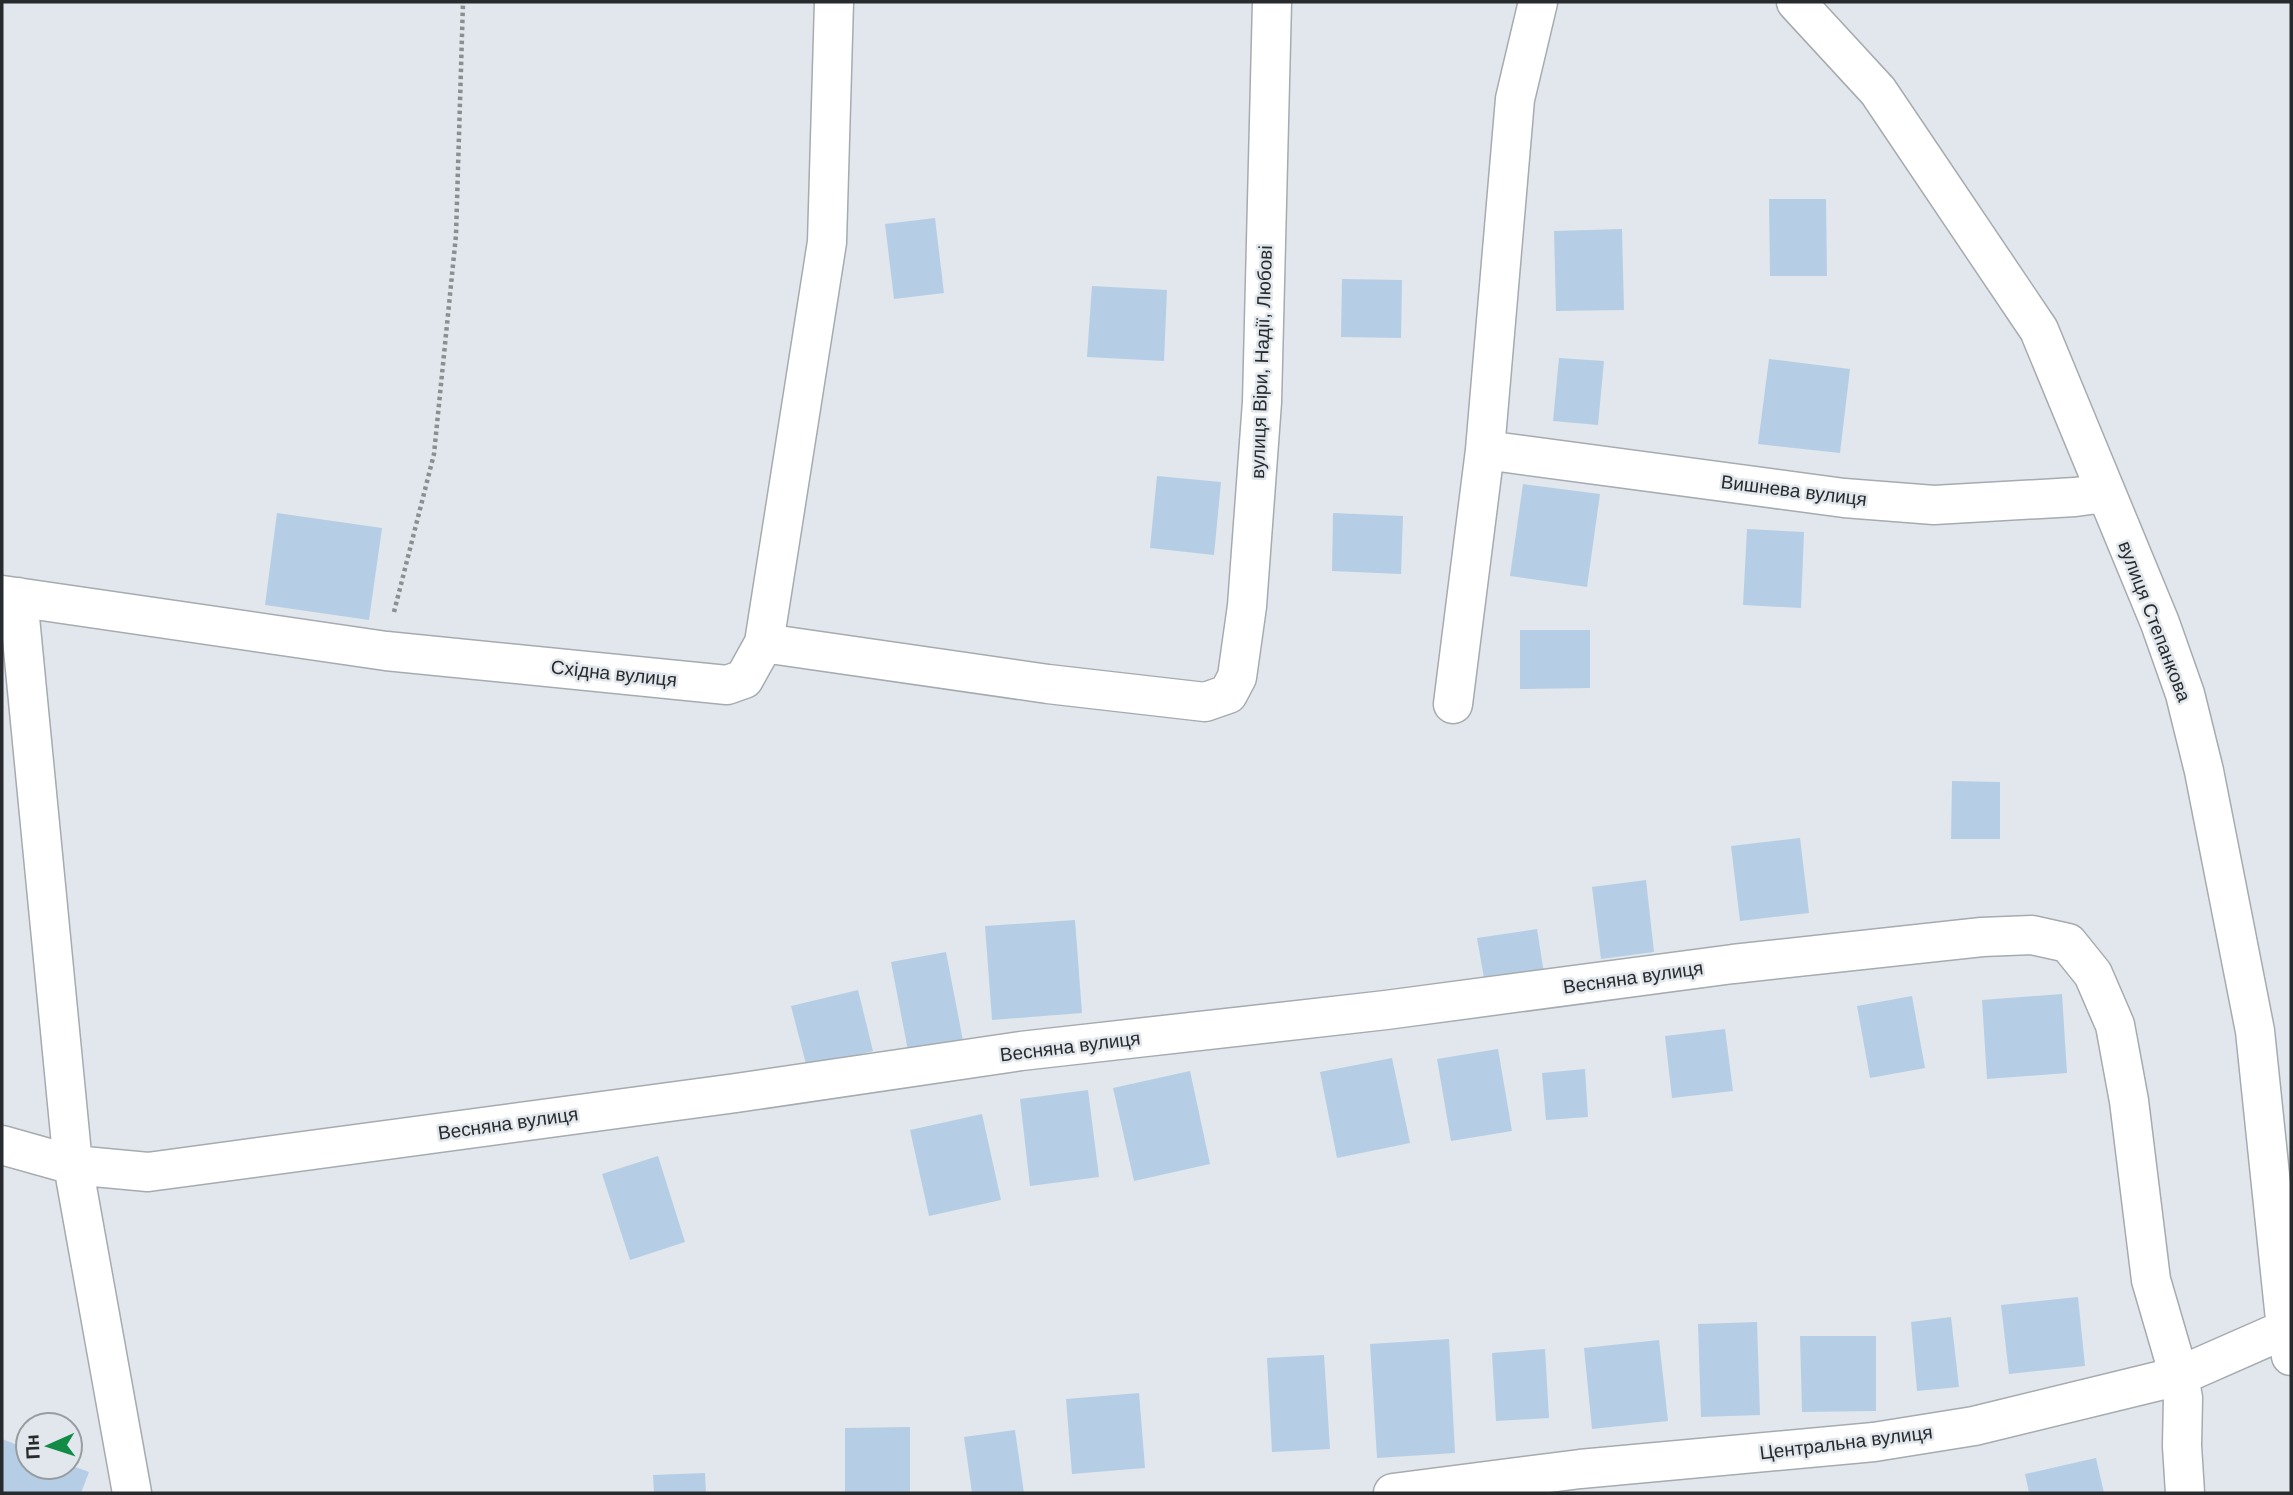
<svg xmlns="http://www.w3.org/2000/svg" width="2293" height="1495" font-family="Helvetica,sans-serif">
<style>
.building{fill:#b6cee5}
.lines{fill:none;stroke-linecap:round;stroke-linejoin:round}
.minor-casing{stroke:#a6abb0;stroke-width:41}
.path{stroke:#8a8f92;stroke-width:4.5;stroke-dasharray:3.5 3.5;stroke-linecap:butt}
.minor{stroke:#fff;stroke-width:38}
.labels{text-anchor:middle;stroke-width:5;stroke-linejoin:round;paint-order:stroke}
.street-label{font-size:19px;fill:#282b2d;stroke:#e1e7ec}
</style>
<rect width="100%" height="100%" fill="#e1e7ec"/>
<!-- building -->
<path class="building" d="M1769 199H1826L1827 276H1770Z
M935 218 944 293 894 299 885 224Z
M1622 229 1624 310 1556 311 1554 231Z
M1342 279 1402 280 1401 338 1341 337Z
M1092 286 1167 290 1164 361 1087 357Z
M1559 358 1604 361 1598 425 1553 421Z
M1769 359 1850 369 1840 453 1758 444Z
M1157 476 1221 482 1214 555 1150 548Z
M1523 484 1600 494 1587 587 1510 576Z
M277 513 382 528 369 620 265 605Z
M1333 513 1403 516 1401 574 1332 571Z
M1747 529 1804 532 1801 608 1743 605Z
M1520 630H1590V688L1520 689Z
M1952 781 2000 782V839H1951Z
M1800 838 1809 913 1740 921 1731 846Z
M1646 880 1654 952 1601 959 1592 887Z
M1075 920 1082 1013 992 1020 985 926Z
M1537 929 1544 973 1485 984 1477 938Z
M946 952 964 1046 909 1056 891 962Z
M858 990 873 1051 807 1068 791 1006Z
M2062 994 2067 1073 1987 1079 1982 1000Z
M1912 996 1925 1068 1870 1078 1857 1006Z
M1725 1029 1733 1091 1672 1098 1665 1036Z
M1498 1049 1512 1131 1451 1141 1437 1059Z
M1392 1058 1410 1143 1337 1158 1320 1072Z
M1585 1069 1588 1117 1546 1120 1542 1073Z
M1190 1071 1210 1164 1134 1181 1113 1088Z
M1088 1090 1099 1177 1030 1186 1020 1099Z
M982 1114 1001 1200 929 1216 910 1130Z
M658 1156 685 1242 630 1260 602 1174Z
M2078 1297 2085 1366 2009 1374 2001 1305Z
M1951 1317 1959 1387 1917 1391 1911 1322Z
M1757 1322 1760 1415 1701 1417 1698 1324Z
M1800 1336H1876V1411L1802 1412Z
M1449 1339 1455 1453 1377 1458 1370 1344Z
M1659 1340 1668 1421 1592 1429 1584 1348Z
M1545 1349 1549 1418 1496 1421 1492 1353Z
M1324 1355 1330 1449 1272 1452 1267 1358Z
M1139 1393 1145 1468 1072 1474 1066 1399Z
M910 1427V1493H845V1428Z
M1015 1430 1024 1493H972L964 1437Z
M2 1439 28 1449V1467H70V1465L89 1472 81 1493H2Z
M2096 1458 2104 1493H2029L2025 1474Z
M705 1473 706 1493H654L653 1475Z"/>
<g class="lines">
<!-- minor casing -->
<g class="minor-casing">
<path id="minor" d="M1796 2 1878 91 2039 330 2160 623 2185 694 2204 771 2255 1031 2286 1329 2291 1356
M1485 450 1844 498 1934 505 2075 497 2105 493
M2 595 386 651 727 685 744 679 764 643 1048 684 1205 702 1228 694 1237 677 1247 606 1262 402 1272 2
M18 597 73 1165 132 1493
M764 643 827 242 834 2
M1453 704 1485 450 1515 99 1538 2
M2 1145 73 1165 148 1172 736 1093 1021 1051 1386 1010 1733 964 1982 937 2032 935 2068 943 2093 974 2115 1025 2129 1101 2151 1280 2179 1376 2183 1398 2182 1446 2185 1493
M1393 1493 1580 1469 1874 1442 1974 1426 2179 1376 2286 1329"/>
</g>
<!-- path -->
<path class="path" d="M394 612 434 454 456 235 463 2"/>
<!-- minor -->
<use href="#minor" class="minor"/>
</g>
<g class="labels">
<!-- street labels -->
<g class="street-label">
<text transform="translate(1261 362) rotate(-88)" y="7">вулиця Віри, Надії, Любові</text>
<text transform="translate(1794 490) rotate(7)" y="7">Вишнева вулиця</text>
<text transform="translate(2155 621) rotate(69)" y="7">вулиця Степанкова</text>
<text transform="translate(614 673) rotate(6)" y="7">Східна вулиця</text>
<text transform="translate(1633 977) rotate(-8)" y="7">Весняна вулиця</text>
<text transform="translate(1070 1046) rotate(-7)" y="7">Весняна вулиця</text>
<text transform="translate(508 1123) rotate(-8)" y="7">Весняна вулиця</text>
<text transform="translate(1846 1442) rotate(-7)" y="7">Центральна вулиця</text>
</g>
</g>
<!-- border -->
<rect width="2293" height="1495" fill="none" stroke="#282b2d" stroke-width="7"/>
<!-- north arrow -->
<g transform="translate(49 1446) rotate(267)"><circle r="33" fill="#e1e7ec" stroke="#979ca0" stroke-width="2"/>
<path d="M0-5L12 26L0 18L-12 26Z" fill="#118b46"/>
<text y="-10" font-size="19" font-weight="bold" text-anchor="middle" fill="#282b2d">Пн</text>
</g>
</svg>
